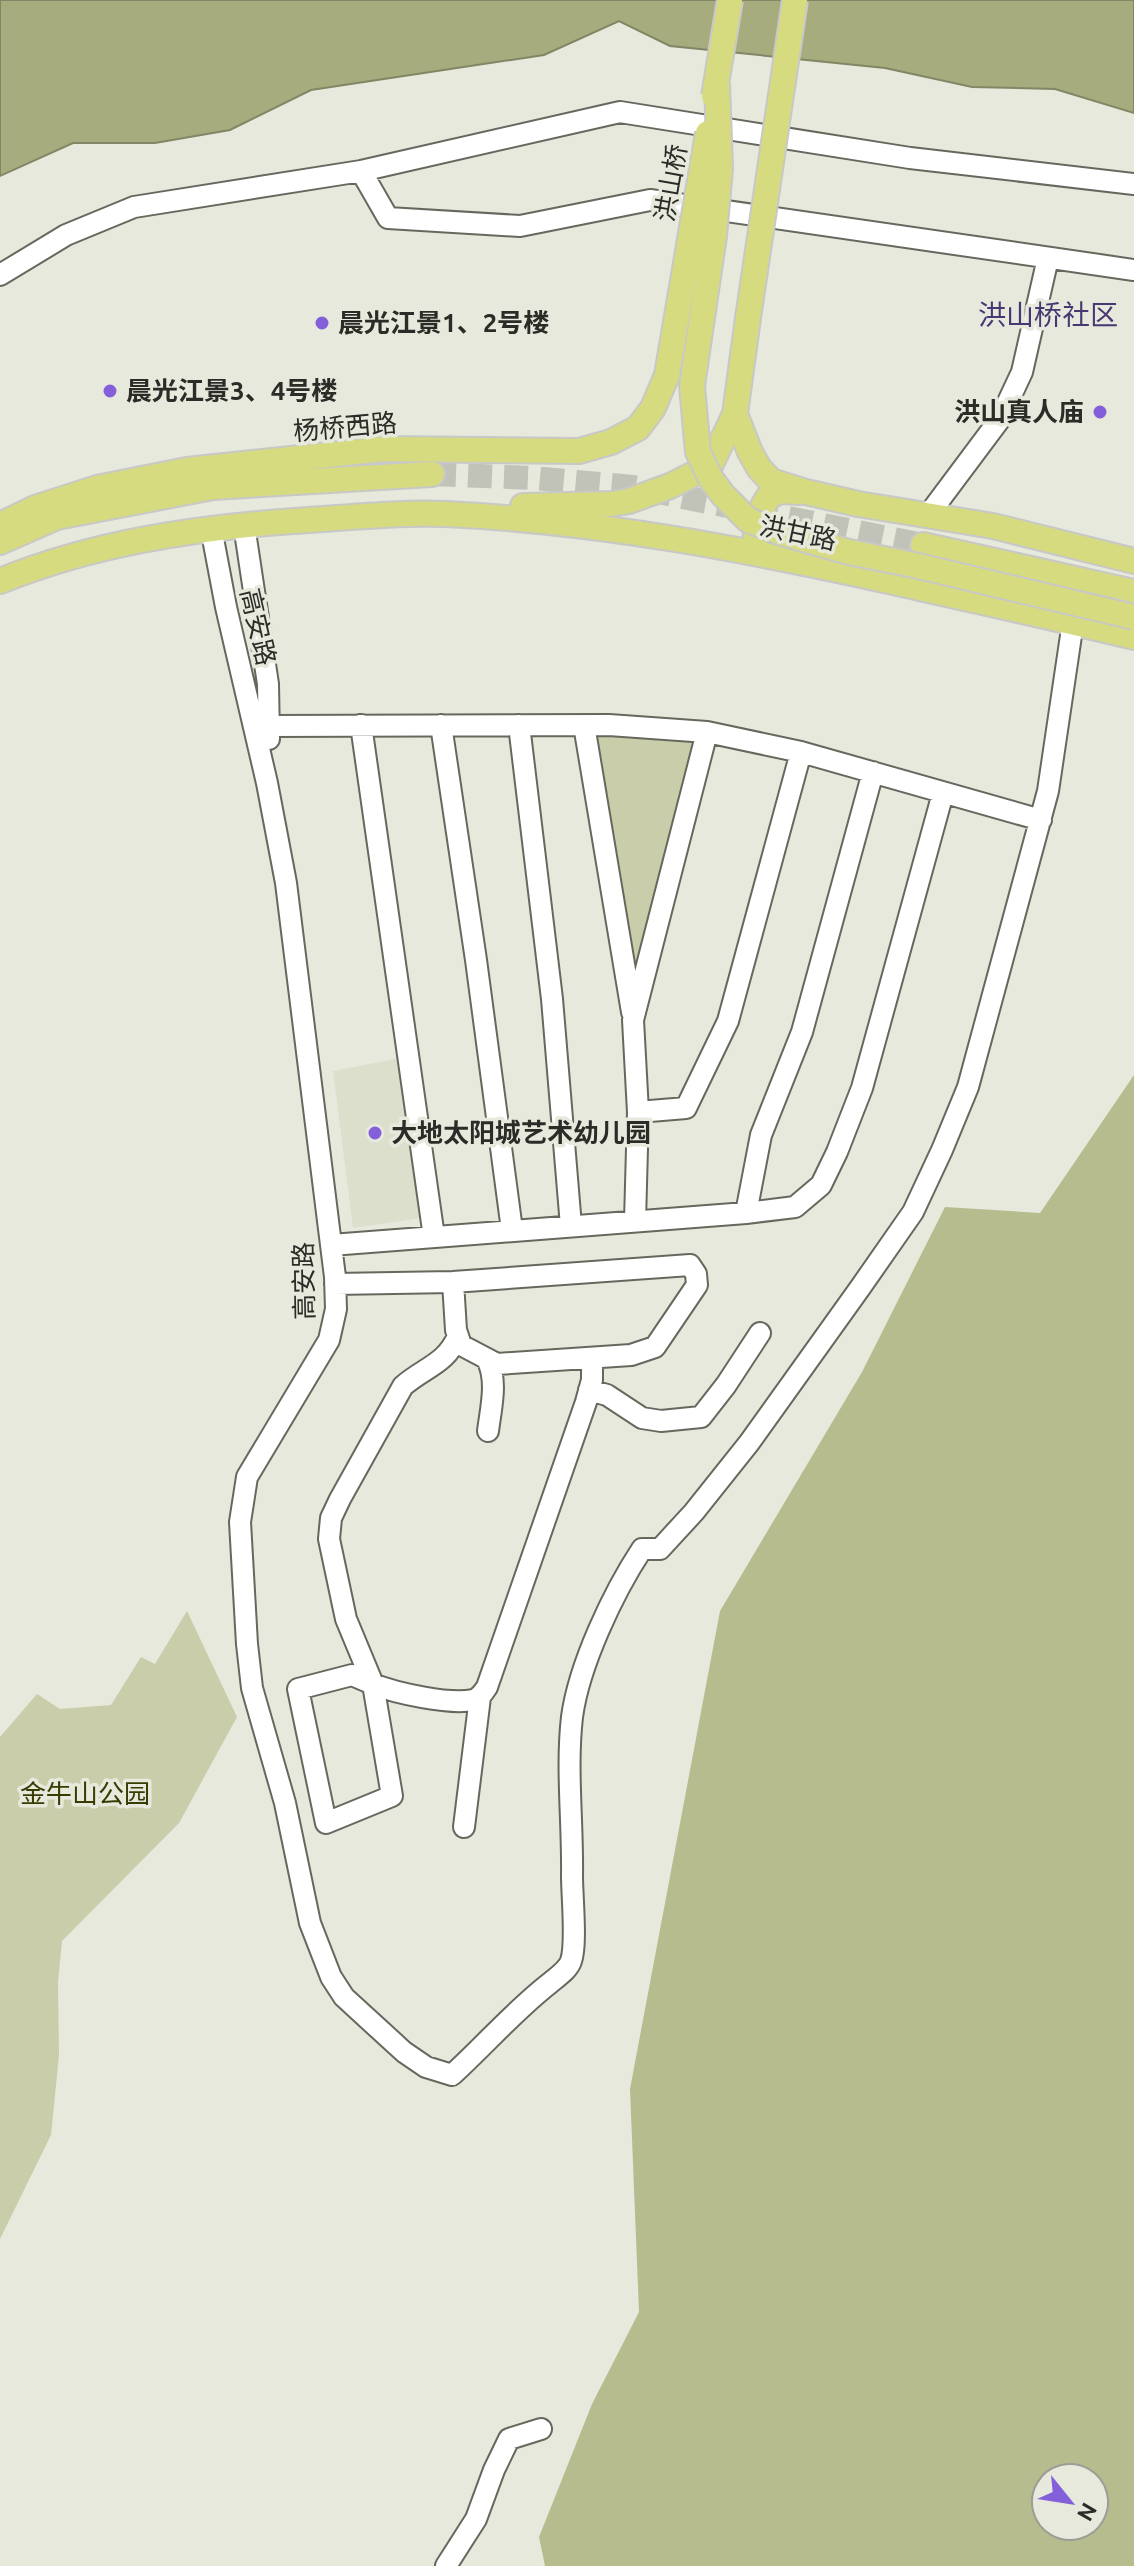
<svg xmlns="http://www.w3.org/2000/svg" width="1134" height="2566" font-family="Ubuntu,'Noto Sans SC',sans-serif">
<style>
.built{fill:#dcdfcc}
.green{fill:#c9cda9}
.forest{fill:#b7bc8e;fill-rule:evenodd}
.water{fill:#a7ac7e;stroke:#828664;stroke-width:2}
.lines{fill:none;stroke-linecap:round;stroke-linejoin:round}
.major-tunnel{stroke:#c1c3b9;stroke-width:24;stroke-dasharray:24 12;stroke-linecap:butt}
.minor-casing{stroke:#66685e;stroke-width:24}
.major-casing{stroke:#c8c8c7;stroke-width:28}
.minor{stroke:#fff;stroke-width:20}
.major{stroke:#d6db80;stroke-width:24}
.major-bridge-casing{stroke:#c8c8c7;stroke-width:28;stroke-linecap:butt}
.major-bridge{stroke:#d6db80;stroke-width:24}
.poi-dot{fill:#835fda;stroke:#e7e9dd;stroke-width:3}
.labels{text-anchor:middle;stroke-width:7;stroke-linejoin:round;paint-order:stroke}
.street-label{font-size:26px;fill:#2b2c27;stroke:#e7e9dd}
.poi-label{font-size:26px;font-weight:bold;fill:#2b2c27;stroke:#e7e9dd;text-anchor:start}
.park-label{font-size:26px;fill:#383c02;stroke:#e7e9dd}
.neighbourhood-label{font-size:28px;fill:#473773;stroke:#e7e9dd}
</style>
<rect width="100%" height="100%" fill="#e7e9dd"/>
<!-- built -->
<path class="built" d="M400 1058 421 1218 353 1228 333 1071Z"/>
<!-- green -->
<path class="green" d="M595 735 696 741 632 1000Z
M187 1611 237 1717 179 1823 62 1941 58 1982 59 2055 51 2135 0 2239V1737L37 1694 60 1709 111 1705 141 1657 155 1664Z"/>
<!-- forest -->
<path class="forest" d="M1134 1075V2566H545L539 2537 592 2404 639 2312 630 2089 720 1611 862 1372 945 1207 1040 1213ZM1046 2478H1094V2526H1046Z"/>
<!-- water -->
<path class="water" d="M0 0H1134V113L1055 89 972 87 885 68 670 46 619 21 544 55 311 90 230 130 155 143H73L0 176Z"/>
<g class="lines">
<!-- major-tunnel -->
<path class="major-tunnel" d="M432 474 533 478 633 487 923 545"/>
<!-- minor casing -->
<g class="minor-casing">
<path id="minor" d="M361 171 388 218 520 226 650 200 1134 270
M0 275 66 235 134 207 361 171 620 112 910 158 1134 184
M929 514 1000 419 1022 372 1048 258
M244 525 268 684 269 739
M211 528 226 607 267 783 286 883 335 1277 336 1309 329 1340 247 1477 240 1522 247 1644 252 1688 285 1803 310 1923 331 1977 344 1997 404 2052 426 2067 452 2075C486 2044 514 2011 550 1983 557 1977 568 1970 571 1961 577 1944 572 1897 572 1876 573 1823 566 1769 572 1717 579 1665 613 1593 642 1549H660L694 1512 749 1443 860 1288 913 1212 942 1150 968 1087 1048 791 1073 622
M361 725 434 1237
M441 725 476 960 512 1230
M519 725 552 999 571 1226
M584 725 632 1012
M269 726 609 725 707 732 801 752 1041 820
M638 1112 686 1108 728 1021 801 752
M746 1213 761 1135 802 1032 873 772
M635 1221 638 1112 633 1020 707 732
M331 1245 746 1213 795 1207 821 1185 837 1152 862 1088 943 793
M335 1284 453 1282 690 1265 696 1274 697 1285 655 1347 631 1355 497 1364 461 1345 456 1330 453 1282
M458 1336C446 1364 425 1367 403 1386L340 1499 331 1518 329 1539 346 1619 373 1684C395 1693 450 1705 473 1700 480 1698 483 1693 487 1687L586 1402 592 1380V1359
M487 1359C498 1381 491 1407 488 1431
M589 1390 607 1395 642 1418 661 1421 701 1417 726 1385 760 1333
M352 1675 373 1684 392 1796 326 1823 298 1689Z
M464 1827 480 1697
M446 2566 476 2519 494 2470 509 2439 541 2429"/>
</g>
<!-- major casing -->
<g class="major-casing">
<path id="major" d="M735 414 750 452 759 468 771 481 806 492 858 504 993 526 1134 561
M523 506 611 504 629 501 670 486 710 466 735 414 748 318
M0 525 35 508 97 488 187 470 384 449 579 451 611 442 638 428 653 408 667 375
M756 540 755 520 769 496 781 491 799 492
M0 542 57 517 213 487 432 474
M923 545 1134 592
M0 581C94 543 194 528 294 521 345 518 395 512 445 514 599 521 749 550 898 583 977 601 1056 618 1134 637"/>
</g>
<!-- minor -->
<use href="#minor" class="minor"/>
<!-- major -->
<use href="#major" class="major"/>
<!-- major-bridge casing -->
<g class="major-bridge-casing">
<path id="major-bridge" d="M717 83 720 169 714 236 692 386 698 452 711 479 723 495 748 520 785 534 849 552 914 565 1134 617
M714 96 730 0
M748 318 795 0
M667 375 708 133"/>
</g>
<!-- major-bridge -->
<use href="#major-bridge" class="major-bridge"/>
</g>
<!-- markers -->
<g class="poi-dot">
<circle cx="322" cy="323" r="8"/>
<circle cx="110" cy="391" r="8"/>
<circle cx="1100" cy="412" r="8"/>
<circle cx="375" cy="1133" r="8"/>
</g>
<g class="labels">
<!-- street labels -->
<g class="street-label">
<text transform="translate(671 183) rotate(-80)" y="9">洪山桥</text>
<text transform="translate(345 427) rotate(-5)" y="9">杨桥西路</text>
<text transform="translate(798 533) rotate(12)" y="9">洪甘路</text>
<text transform="translate(258 627) rotate(77)" y="9">高安路</text>
<text transform="translate(304 1281) rotate(-91)" y="9">高安路</text>
</g>
<!-- poi labels -->
<g class="poi-label">
<text x="338" y="332">晨光江景1、2号楼</text>
<text x="126" y="400">晨光江景3、4号楼</text>
<text x="1084" y="421" text-anchor="end">洪山真人庙</text>
<text x="391" y="1142">大地太阳城艺术幼儿园</text>
</g>
<!-- park labels -->
<g class="park-label">
<text x="85" y="1803">金牛山公园</text>
</g>
<!-- neighbourhood labels -->
<g class="neighbourhood-label">
<text x="1048" y="325">洪山桥社区</text>
</g>
</g>
<!-- north arrow -->
<g transform="translate(1070 2502) rotate(120)"><circle r="38" fill="#e7e9dd" stroke="#9c9d94" stroke-width="2"/>
<path d="M0-6L14 30L0 20L-14 30Z" fill="#835fda"/>
<text y="-12" font-size="22" font-weight="bold" text-anchor="middle" fill="#2b2c27">N</text>
</g>
</svg>
